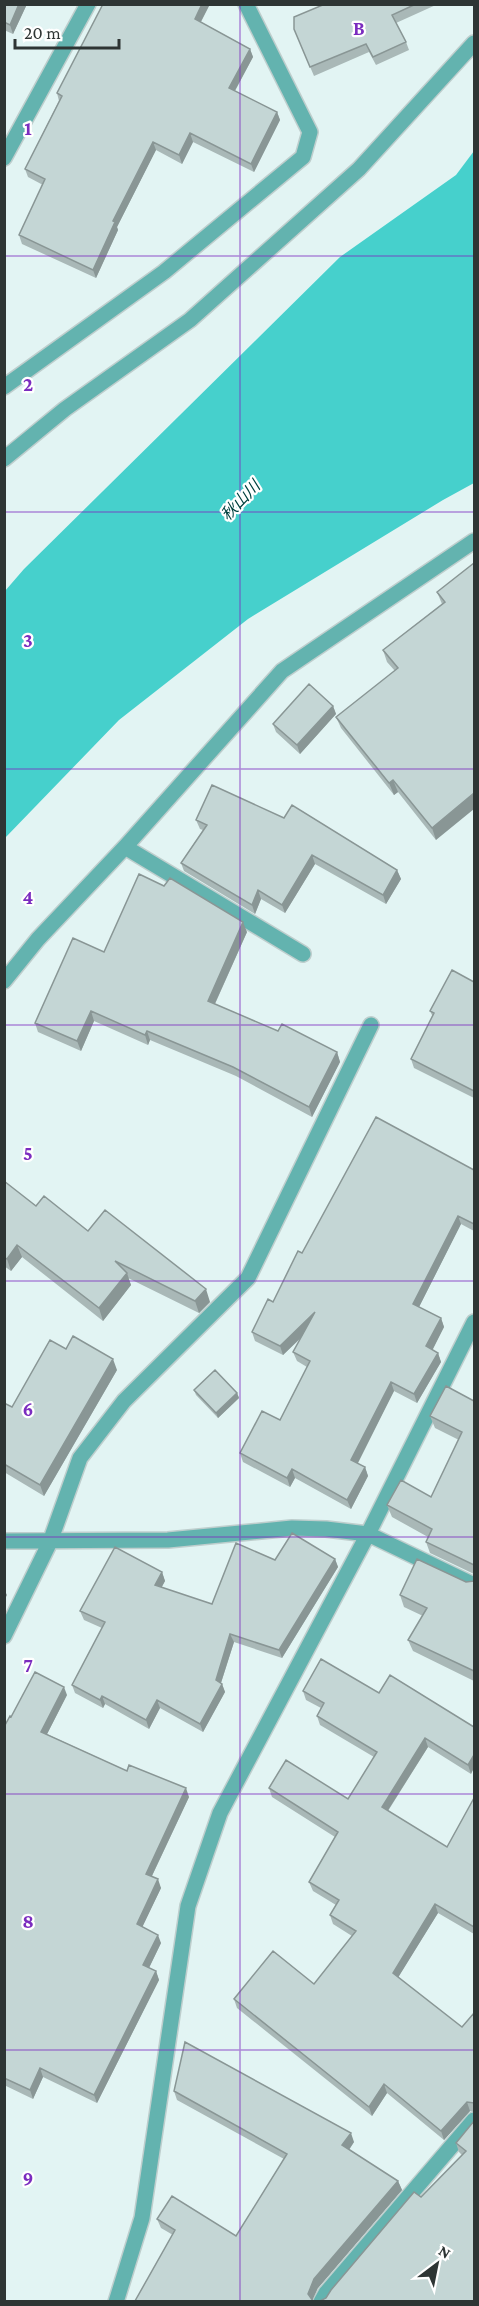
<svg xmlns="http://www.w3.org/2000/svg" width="479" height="2306" font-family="'Crimson Pro','Noto Sans JP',serif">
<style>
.water{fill:#46d0cc}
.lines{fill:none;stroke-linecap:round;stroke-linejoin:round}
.minor-casing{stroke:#bececd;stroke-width:18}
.minor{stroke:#63b3af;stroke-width:15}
.wall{fill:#a9b8b7}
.shaded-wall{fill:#899695}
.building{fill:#c4d6d5;stroke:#899695;stroke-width:1.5}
.grid{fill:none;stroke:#7b2cbf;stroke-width:1.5;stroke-opacity:0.55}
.labels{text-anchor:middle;stroke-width:4.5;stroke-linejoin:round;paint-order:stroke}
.water-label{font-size:16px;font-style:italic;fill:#00413f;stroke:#fff}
.grid-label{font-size:20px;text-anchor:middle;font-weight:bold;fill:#7b2cbf;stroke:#fff;stroke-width:4.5;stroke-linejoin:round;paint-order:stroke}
</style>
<rect width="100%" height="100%" fill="#e2f4f3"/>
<!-- water -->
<path class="water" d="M474 151V483L443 500 248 619 119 720 5 838V591L24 569 340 257 456 175Z"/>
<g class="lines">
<!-- minor casing -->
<g class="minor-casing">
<path id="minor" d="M4 158 88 4
M4 387 164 272 303 157 310 132 246 4
M4 459 65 409 190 320 359 169 474 43
M125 847 303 954
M4 981 38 939 125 847 282 671 474 541
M4 1541 168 1540 292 1528 326 1529 368 1534 474 1585
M4 1636 50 1542 80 1458 124 1401 248 1278 371 1025
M116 2302 142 2218 188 1906 220 1813 368 1534 474 1322
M321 2302 326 2293 474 2120"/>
</g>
<!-- minor -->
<use href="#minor" class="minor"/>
</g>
<!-- wall -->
<path class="wall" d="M4 4H27L13 34 4 30Z
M210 4 201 22 250 49 253 57 235 91 277 112 280 120 254 172 193 142 182 164 156 150 117 227 118 230 96 278 22 244 19 235 43 185 28 177 25 169 59 101 57 93Z
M325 4H438L396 23 406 42 409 50 376 65 369 52 314 76 294 29Z
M474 563 436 840 398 792 394 795 341 728 336 717 395 671 387 662 383 650 442 604 437 592Z
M333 706 336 714 300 754 276 732 273 724Z
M196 820 397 870 401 879 386 904 315 864 285 913 261 899 255 914 184 871 181 863 203 830 200 829Z
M247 932 215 1004 278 1031 337 1052 340 1062 312 1117 236 1076 150 1040 148 1045 94 1021 81 1051 38 1032 35 1023 104 952Z
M474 982V1098L414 1068 411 1059 433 1017 430 1011Z
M474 1170V1231L461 1224 419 1307 441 1318 444 1327 432 1350 438 1353 441 1362 417 1403 394 1391 357 1463 365 1467 368 1476 351 1509 295 1478 290 1487 243 1462 240 1453 280 1420 307 1367 297 1361 293 1352 302 1337 283 1355 255 1341 252 1332 273 1302 302 1253Z
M4 1181 36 1206 88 1231 210 1302 199 1313 128 1278 131 1285 103 1321 22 1257 11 1271 4 1266Z
M117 1370 44 1496 4 1472V1403L12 1407Z
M194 1390 237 1393 239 1398 218 1418 196 1395Z
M474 1401V1574L430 1553 426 1542 428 1537 392 1517 387 1505 431 1497 459 1440 435 1428 430 1416Z
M335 1559 338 1567 282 1658 234 1642 221 1683 222 1684 225 1692 203 1732 160 1708 149 1729 105 1704 103 1708 75 1693 72 1685 102 1628 84 1620 80 1611 162 1572 165 1581 161 1588 212 1604 275 1560Z
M474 1581V1681L413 1651 408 1640 423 1616 404 1607 400 1595Z
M303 1691 379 1693 474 1727 471 1774 428 1747 388 1811 447 1847 474 1798V1934L438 1913 398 1977 462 2027 474 2013V2112L470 2111 444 2140 387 2093 372 2116 237 2008 234 1999 314 1984 352 1936 333 1924 330 1915 336 1905 313 1891 309 1882 335 1837 272 1797 269 1788 348 1799 374 1757 320 1725 317 1716 321 1708 306 1700Z
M67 1695 47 1734 127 1771 189 1797 152 1876 161 1888 142 1927 161 1943 149 1968 156 1971 159 1980 97 2103 43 2077 33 2099 4 2085V1727L11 1717Z
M174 2091 354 2142 349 2150 398 2181 402 2190 318 2288 173 2235 161 2228 157 2219 236 2236 284 2159 177 2100Z
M474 2121V2301L326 2298 462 2155 459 2152 456 2143Z"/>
<!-- shaded-wall -->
<path class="shaded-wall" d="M19 4H27L13 34 10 25Z
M202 4H210L198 27 195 19Z
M250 49 253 57 232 96 229 88Z
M277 112 280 120 254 172 251 164Z
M190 133 193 142 182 164 179 155Z
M153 142 156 150 117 227 118 230 96 278 93 270 113 221Z
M333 706 336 714 300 754 297 745Z
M393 780 398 792 394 795 389 783Z
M474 793V809L436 840 432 828Z
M312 855 315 864 285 913 282 905Z
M397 870 401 879 386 904 383 895Z
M258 890 261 899 255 914 252 905Z
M243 922 247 932 212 1010 208 1001Z
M91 1011 94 1021 81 1051 77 1041Z
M147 1031 150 1040 148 1045 145 1035Z
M337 1052 340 1062 312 1117 309 1107Z
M458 1216 461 1224 416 1313 413 1304Z
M17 1245 22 1257 11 1271 7 1259Z
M127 1273 131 1285 103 1321 99 1308Z
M206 1289 210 1302 199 1313 195 1301Z
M315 1312 318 1321 283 1355 280 1346Z
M441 1318 444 1327 430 1355 426 1346Z
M438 1353 441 1362 417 1403 414 1394Z
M113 1359 117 1370 44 1496 40 1485Z
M391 1382 394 1391 355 1469 351 1460Z
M237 1393 239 1398 218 1418 216 1413Z
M365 1467 368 1476 351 1509 347 1500Z
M292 1469 295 1478 290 1487 287 1478Z
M335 1559 338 1567 282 1658 279 1650Z
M162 1572 165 1581 158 1594 155 1585Z
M4 1589 7 1595 4 1601Z
M230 1634 234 1642 219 1689 216 1680Z
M222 1684 225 1692 203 1732 200 1724Z
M64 1687 67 1695 44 1740 41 1732Z
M102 1696 105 1704 103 1708 100 1700Z
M157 1700 160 1708 149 1729 146 1720Z
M425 1738 428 1747 385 1815 382 1807Z
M474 1755V1768L471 1774 468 1765Z
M186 1788 189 1797 149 1882 146 1874Z
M158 1879 161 1888 140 1932 137 1924Z
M435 1904 438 1913 396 1981 393 1973Z
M158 1935 161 1943 146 1974 143 1965Z
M156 1971 159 1980 97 2103 94 2095Z
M40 2068 43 2077 33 2099 30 2090Z
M384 2084 387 2093 372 2116 369 2107Z
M467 2102 470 2111 444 2140 441 2131Z
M351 2133 354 2142 346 2154 342 2145Z
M398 2181 402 2190 318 2288 312 2301 308 2294 314 2279Z"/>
<!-- building -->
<path class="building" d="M4 4H19L10 25 4 22Z
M103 4H202L195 19 250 49 229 88 277 112 251 164 190 133 179 155 153 142 113 221 115 222 93 270 19 235 45 179 25 169 62 96 57 93Z
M325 4H416L392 15 406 42 373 57 366 44 310 67 294 29V17Z
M474 563V793L432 828 393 780 389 783 336 717 398 668 383 650 445 602 437 592Z
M309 684 333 706 297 745 273 724Z
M212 785 284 818 292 805 397 870 383 895 312 855 282 905 258 890 252 905 181 863 207 825 196 820Z
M139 874 164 886 170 878 243 922 208 1001 278 1031 282 1024 337 1052 309 1107 233 1067 147 1031 145 1035 91 1011 77 1041 35 1023 73 938 104 952Z
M452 970 474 982V1091L411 1059 434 1013 430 1011Z
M376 1117 474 1170V1224L458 1216 413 1304 441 1318 426 1346 438 1353 414 1394 391 1382 351 1460 365 1467 347 1500 292 1469 287 1478 240 1453 262 1411 280 1420 310 1361 293 1352 315 1312 280 1346 252 1332 268 1299 273 1302 298 1251 302 1253Z
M4 1181 36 1206 44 1196 88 1231 105 1210 206 1289 195 1301 115 1261 127 1273 99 1308 17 1245 7 1259 4 1257Z
M73 1336 113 1359 40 1485 4 1464V1403L12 1407 50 1340 66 1349Z
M215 1370 237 1393 216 1413 194 1390Z
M446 1386 474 1401V1565L426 1542 432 1529 387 1505 401 1480 431 1497 462 1432 430 1416Z
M292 1533 335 1559 279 1650 230 1634 216 1680 222 1684 200 1724 157 1700 146 1720 102 1696 100 1700 72 1685 105 1622 80 1611 115 1547 162 1572 155 1585 212 1604 236 1543 275 1560Z
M417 1559 466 1582 474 1581V1671L408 1640 427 1608 400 1595Z
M321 1659 379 1693 390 1675 474 1727V1755L468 1765 425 1738 382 1807 447 1847 474 1798V1927L435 1904 393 1973 462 2027 474 2013V2103L467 2102 441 2131 384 2084 369 2107 234 1999 273 1951 314 1984 356 1931 330 1915 339 1900 309 1882 338 1832 269 1788 286 1760 348 1799 377 1752 317 1716 324 1703 303 1691Z
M35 1672 64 1687 41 1732 127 1771 129 1765 186 1788 146 1874 158 1879 137 1924 158 1935 143 1965 156 1971 94 2095 40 2068 30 2090 4 2078V1727L10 1716 11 1717Z
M185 2042 351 2133 342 2145 398 2181 314 2279 308 2294 313 2301H135L175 2230 157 2219 172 2196 236 2236 287 2154 174 2091Z
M474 2121V2301H320L326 2298 331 2290 414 2192 421 2197 466 2151 456 2143Z"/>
<!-- grid -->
<path class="grid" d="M240 4V2302M4 256H474M4 512H474M4 769H474M4 1025H474M4 1281H474M4 1537H474M4 1794H474M4 2050H474"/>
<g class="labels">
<!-- water labels -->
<g class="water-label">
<text transform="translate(240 500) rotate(-46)" y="6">秋山川</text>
</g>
</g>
<g class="grid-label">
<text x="359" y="35">B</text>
<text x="28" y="135">1</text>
<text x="28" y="391">2</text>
<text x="28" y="647">3</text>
<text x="28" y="904">4</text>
<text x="28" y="1160">5</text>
<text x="28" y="1416">6</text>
<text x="28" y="1672">7</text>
<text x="28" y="1928">8</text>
<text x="28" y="2185">9</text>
</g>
<!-- border -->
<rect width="479" height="2306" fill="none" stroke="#2e3534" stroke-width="12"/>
<!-- north arrow -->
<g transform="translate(437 2264) rotate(32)" stroke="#ffffff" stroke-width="4.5" paint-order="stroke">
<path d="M0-4.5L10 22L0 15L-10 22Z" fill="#2e3534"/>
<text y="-9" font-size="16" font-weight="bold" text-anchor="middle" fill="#2e3534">N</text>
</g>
<!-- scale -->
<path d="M15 39v9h104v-9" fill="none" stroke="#2e3534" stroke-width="3"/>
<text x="24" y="39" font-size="18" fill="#2e3534" stroke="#ffffff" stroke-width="4.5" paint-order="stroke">20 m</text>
</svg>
